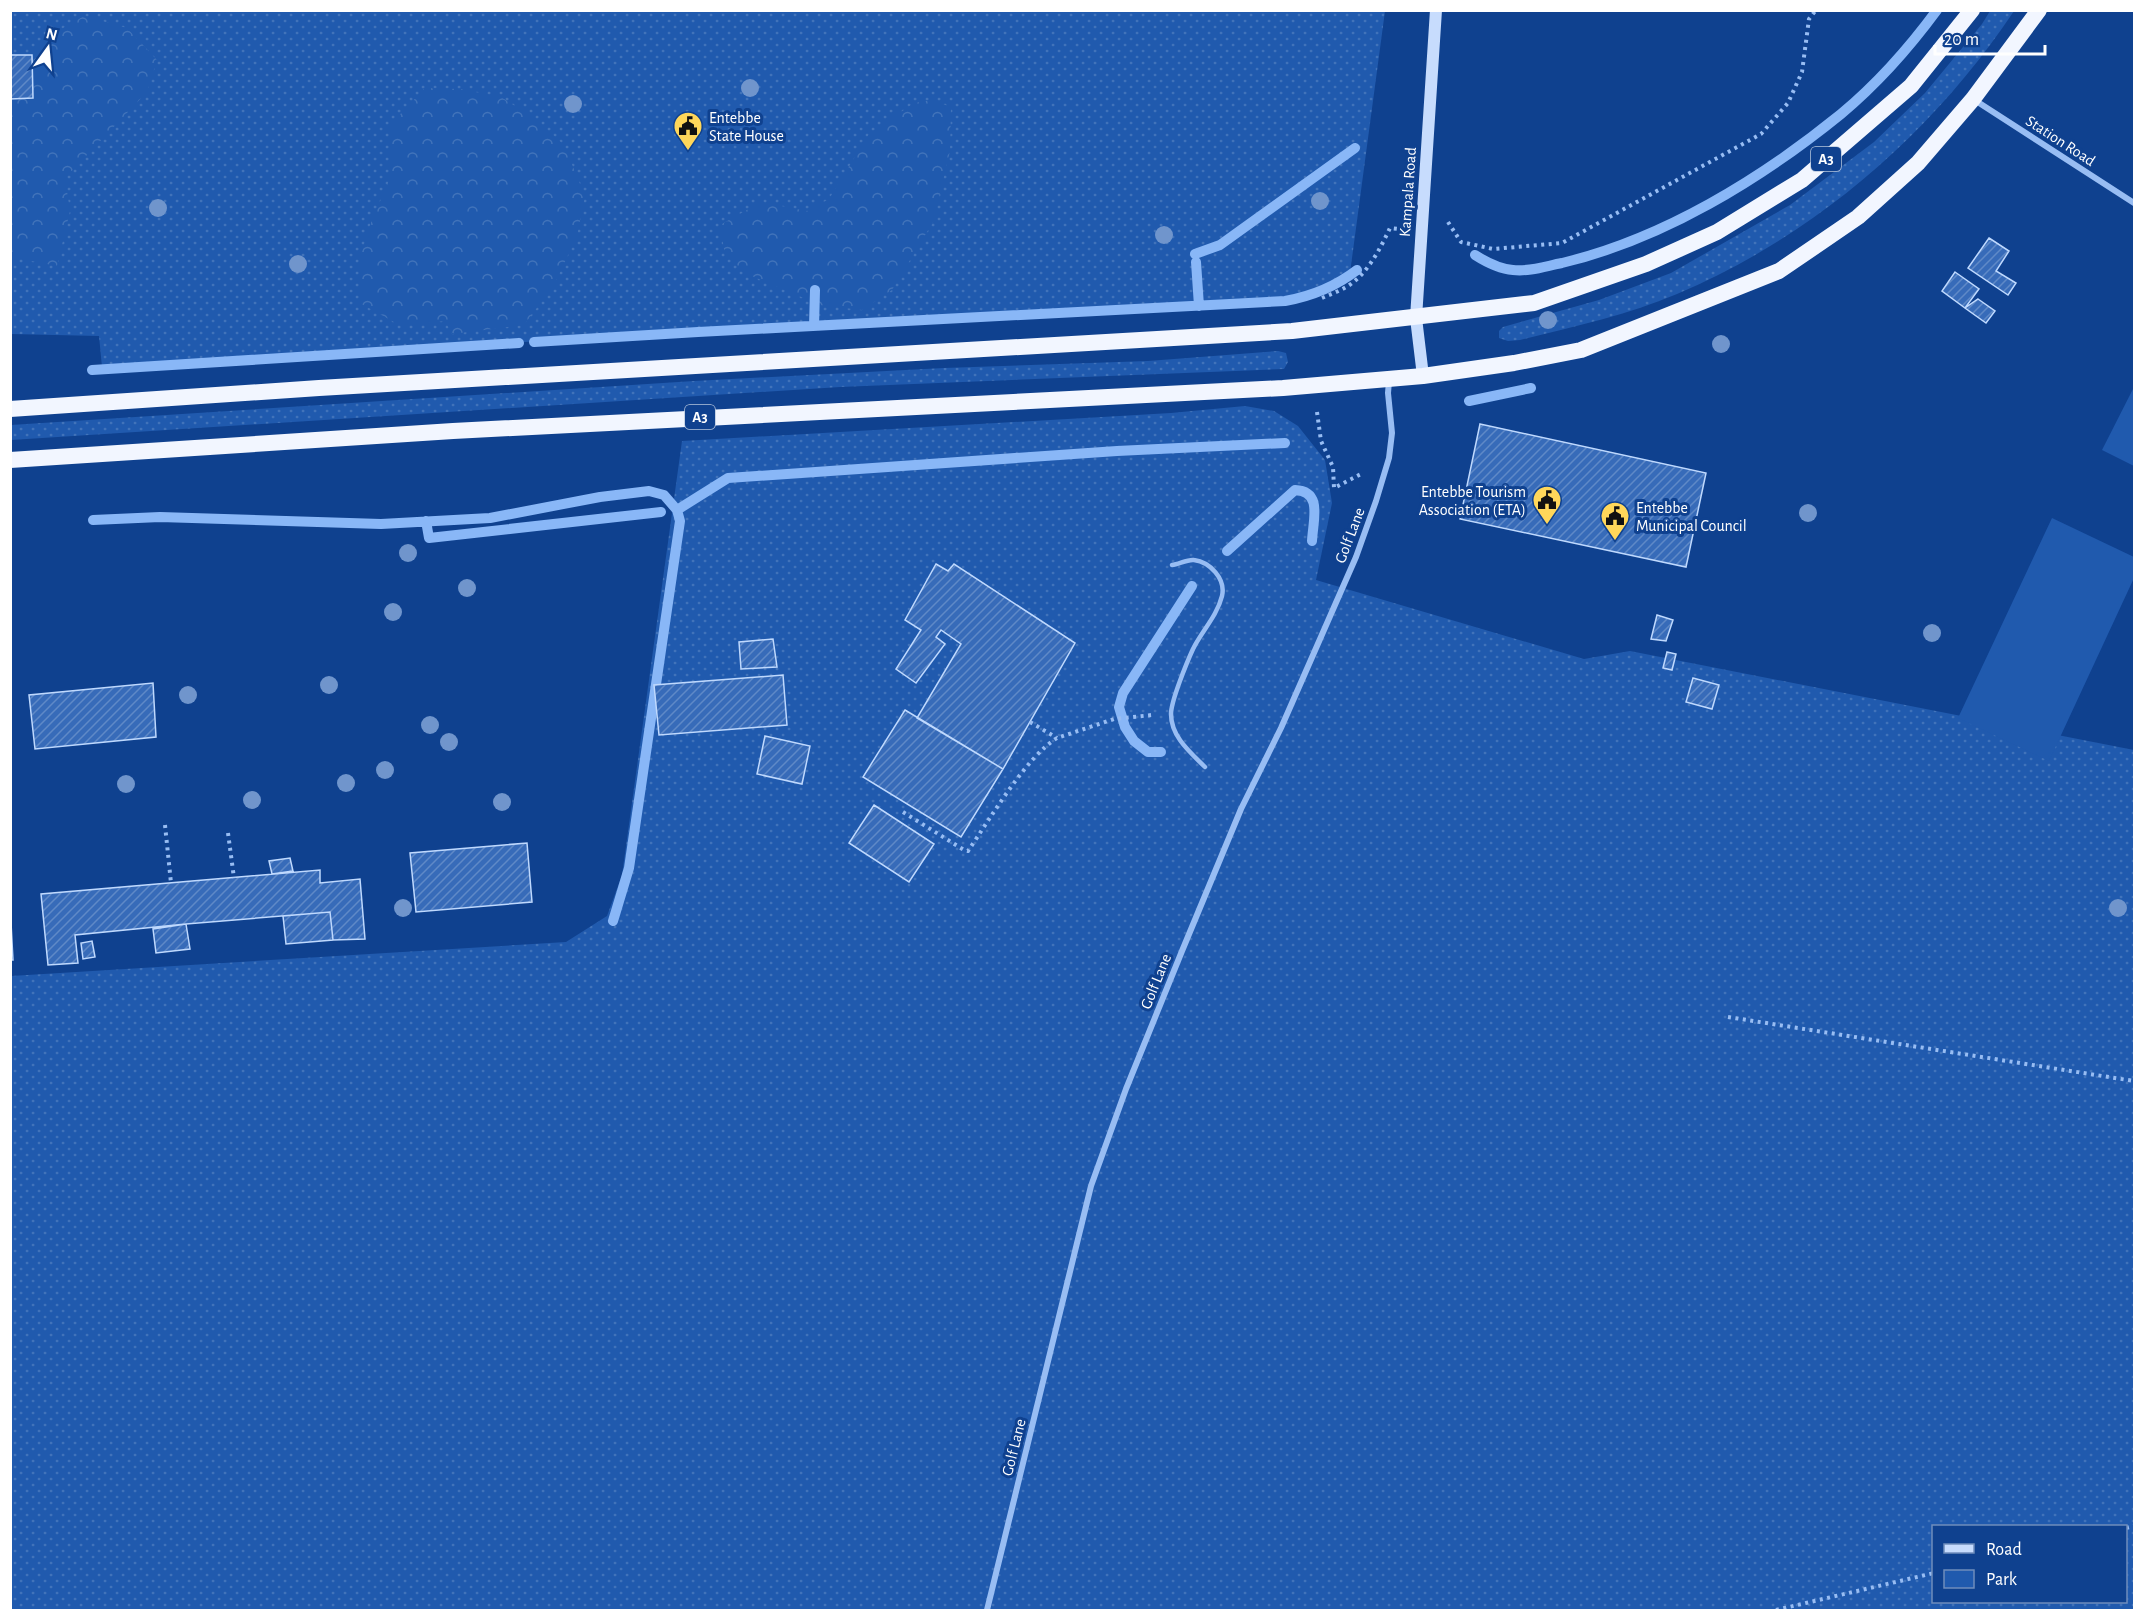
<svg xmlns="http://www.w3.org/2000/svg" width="2145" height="1621" font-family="'Alegreya Sans',sans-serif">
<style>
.grass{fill:url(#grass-dots);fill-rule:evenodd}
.forest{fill:url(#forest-crowns)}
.park{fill:#205aae}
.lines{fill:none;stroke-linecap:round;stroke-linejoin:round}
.stream{stroke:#89b7f7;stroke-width:10}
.building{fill:url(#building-hatch);stroke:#bfd9fe;stroke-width:1.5}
.path{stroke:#98bdf3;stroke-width:4;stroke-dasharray:3 4.5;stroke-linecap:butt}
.service{stroke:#98bdf3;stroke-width:4.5}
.minor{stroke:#98bdf3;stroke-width:6}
.secondary{stroke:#c7dcfd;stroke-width:12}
.trunk{stroke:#f2f6ff;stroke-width:16}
.tree{fill:#7095cc}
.labels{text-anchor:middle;stroke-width:6;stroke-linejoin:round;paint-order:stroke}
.shield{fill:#0f418f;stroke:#b7c6dd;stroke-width:1.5}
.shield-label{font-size:15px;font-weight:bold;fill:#fff}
.poi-label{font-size:16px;fill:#fff;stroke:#0f418f;text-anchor:start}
.street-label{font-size:16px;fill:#fff;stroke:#0f418f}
</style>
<defs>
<pattern id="grass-dots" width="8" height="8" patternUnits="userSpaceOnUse" patternTransform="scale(1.5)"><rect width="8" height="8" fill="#205aae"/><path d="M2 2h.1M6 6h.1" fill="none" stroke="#4173ba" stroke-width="1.8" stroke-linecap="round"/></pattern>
<pattern id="forest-crowns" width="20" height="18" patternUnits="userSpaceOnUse" patternTransform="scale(1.5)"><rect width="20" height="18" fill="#205aae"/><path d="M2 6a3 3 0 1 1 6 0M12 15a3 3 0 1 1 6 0" fill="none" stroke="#4173ba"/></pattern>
<pattern id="building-hatch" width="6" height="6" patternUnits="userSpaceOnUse" patternTransform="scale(1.5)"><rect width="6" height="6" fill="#376bb9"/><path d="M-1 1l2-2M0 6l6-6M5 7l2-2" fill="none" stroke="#5f89c7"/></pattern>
</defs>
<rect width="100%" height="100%" fill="#0f418f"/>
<!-- grass -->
<path class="grass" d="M11 11H1385L1350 273C1314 304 1246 301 1201 304L1198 259H1194L1198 304 818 324 817 285H813V325L102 367 99 336 11 334Z
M1990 11H2014C1932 134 1814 236 1677 294 1627 315 1573 327 1520 340L1508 341 1499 338V331L1503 327 1599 300 1671 273 1790 205 1874 142 1925 93 1982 24Z
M1278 351 1286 353 1288 362 1284 369 840 387 11 440V425L694 381 944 368 1148 361Z
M1245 406 1274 411 1298 426 1325 460 1332 503 1316 580 1584 659 1630 651 2134 750V1610H11V976L566 942 607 916 622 875 682 441 1171 413ZM1934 1526H2126V1602H1934Z"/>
<!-- forest -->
<path class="forest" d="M84 16 127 28 157 60 147 92 65 178 70 211 57 266 11 257V75L51 35Z
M425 88 460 89 501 97 534 118 564 145 585 196 577 236 554 285 524 325 452 334 445 321 401 326 360 303V258L370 225 390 178V125Z
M932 100 951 107 950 151 933 222 892 290 862 310 820 305 747 274 725 255 720 225 761 202 807 211 829 199 869 134 914 103Z"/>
<!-- park -->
<path class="park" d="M2134 387V466L2102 450Z
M2052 518 2134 557V578L2049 761 1958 718Z"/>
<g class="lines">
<!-- stream -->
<path class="stream" d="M1195 254 1220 245 1355 148
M1475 255C1486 262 1499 269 1513 270 1529 272 1546 266 1562 263 1663 239 1761 179 1841 114 1877 84 1909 48 1937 10
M1196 262 1199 306
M814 326 815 290
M534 342 698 332 1285 301C1313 296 1335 287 1357 270
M92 370 519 343
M1469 401 1531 388
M677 510 728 478 1117 451 1285 443
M93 520 160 517 381 524 490 518 600 497 649 491 664 495 677 510 680 521 629 868 613 921
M426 521 429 538 661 512
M1227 551 1295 490C1323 491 1313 520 1312 541
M1161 752H1148L1134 741 1125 727 1119 707 1123 693 1192 586"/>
</g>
<!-- building -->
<path class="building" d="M10 55H32L33 98 10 99Z
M1989 238 2009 251 1996 271 2016 283 2008 295 1968 268Z
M1955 272 1979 289 1965 308 1942 291Z
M1978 299 1995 311 1986 323 1965 308Z
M1480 424 1706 473 1686 567 1460 519Z
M936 564 948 571 954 564 1075 643 1003 769 917 718 961 644 941 630 936 637 945 644 916 683 896 669 921 630 905 620Z
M1657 615 1673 620 1666 641 1651 639Z
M773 639 777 667 741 669 739 642Z
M1667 652 1676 654 1672 670 1663 668Z
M783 675 787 725 659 735 654 685Z
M1693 678 1719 685 1712 709 1686 702Z
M153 683 156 737 35 749 29 695Z
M905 710 1003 769 961 837 863 777Z
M765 736 810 746 802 784 757 774Z
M874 805 934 844 909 882 849 843Z
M527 843 532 902 416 912 410 853Z
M290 858 293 871 272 874 269 861Z
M320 870V883L360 879 365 939 333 940 330 912 186 924 75 935 78 963 48 965 41 894Z
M10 904 13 960H10Z
M330 912 333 940 286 944 283 916Z
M186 924 190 949 156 953 153 929Z
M92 941 95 957 83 959 81 943Z"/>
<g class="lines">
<!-- path -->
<path class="path" d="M1448 222 1461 242 1493 249 1562 243 1761 134 1788 103 1802 72 1809 19 1816 10
M1322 298C1331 294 1340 291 1348 286 1368 273 1380 249 1390 228L1399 229
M1317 412 1321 441 1333 467 1334 488 1361 474
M1030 722 1057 738
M903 812 964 850 968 851C990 819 1026 757 1057 738L1114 719 1152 715
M165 825 171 883
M228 833 234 878
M1728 1017 2134 1081
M2126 1528 2134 1526
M1776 1610 1934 1573"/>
<!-- service -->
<path class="service" d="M1172 565C1179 564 1188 559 1194 560 1210 562 1226 579 1222 596 1217 616 1202 631 1193 649 1187 662 1171 701 1171 714 1171 737 1191 753 1205 767"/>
<!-- minor -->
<path class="minor" d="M1973 99 2134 203
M987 1610 1091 1186 1126 1089 1182 951 1241 809 1281 728 1356 557 1376 501 1389 458 1392 433 1388 393 1389 381"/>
<!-- secondary -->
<path class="secondary" d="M1423 376 1416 318 1436 10"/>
<!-- trunk -->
<path class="trunk" d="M10 409 319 388 1292 331 1534 303 1646 264 1717 232 1802 180 1911 86 1972 10
M10 460 453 431 1283 388 1423 376 1514 363 1581 350 1779 271 1858 217 1918 163 1973 99 2039 10"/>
</g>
<!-- trees -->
<g class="tree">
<circle cx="750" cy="88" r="9"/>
<circle cx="573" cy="104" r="9"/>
<circle cx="1320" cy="201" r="9"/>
<circle cx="158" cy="208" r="9"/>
<circle cx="1164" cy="235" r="9"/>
<circle cx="298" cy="264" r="9"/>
<circle cx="1548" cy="320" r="9"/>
<circle cx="1721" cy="344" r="9"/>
<circle cx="1808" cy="513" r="9"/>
<circle cx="408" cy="553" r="9"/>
<circle cx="467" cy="588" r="9"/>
<circle cx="393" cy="612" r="9"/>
<circle cx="1932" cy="633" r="9"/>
<circle cx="329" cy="685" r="9"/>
<circle cx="188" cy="695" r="9"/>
<circle cx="430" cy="725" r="9"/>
<circle cx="449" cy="742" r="9"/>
<circle cx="385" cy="770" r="9"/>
<circle cx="346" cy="783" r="9"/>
<circle cx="126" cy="784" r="9"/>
<circle cx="252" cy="800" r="9"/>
<circle cx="502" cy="802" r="9"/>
<circle cx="403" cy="908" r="9"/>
<circle cx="2118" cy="908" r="9"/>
</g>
<!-- icons -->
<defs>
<g id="civic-pin" transform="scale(1.5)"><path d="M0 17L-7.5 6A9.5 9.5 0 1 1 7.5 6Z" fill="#ffd75a" stroke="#0f418f"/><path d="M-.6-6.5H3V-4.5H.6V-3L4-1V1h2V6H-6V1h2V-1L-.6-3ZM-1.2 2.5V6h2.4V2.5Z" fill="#111"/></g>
</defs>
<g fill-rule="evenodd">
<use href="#civic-pin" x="688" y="126"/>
<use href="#civic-pin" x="1547" y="500"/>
<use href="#civic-pin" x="1615" y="516"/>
</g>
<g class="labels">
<!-- shield labels -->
<g class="shield">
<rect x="1811" y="147" width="30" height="24" rx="4.5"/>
<rect x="685" y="405" width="30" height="24" rx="4.5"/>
</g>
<g class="shield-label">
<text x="1826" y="164">A3</text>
<text x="700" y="422">A3</text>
</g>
<!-- poi labels -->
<g class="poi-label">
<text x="709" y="123">Entebbe<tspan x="709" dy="18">State House</tspan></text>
<text x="1526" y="497" text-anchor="end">Entebbe Tourism<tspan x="1526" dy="18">Association (ETA)</tspan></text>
<text x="1636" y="513">Entebbe<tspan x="1636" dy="18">Municipal Council</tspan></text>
</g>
<!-- street labels -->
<g class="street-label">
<text transform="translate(2061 140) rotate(33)" y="6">Station Road</text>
<text transform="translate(1407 192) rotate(-86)" y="6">Kampala Road</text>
<text transform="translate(1349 535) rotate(-69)" y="6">Golf Lane</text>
<text transform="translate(1155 981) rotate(-68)" y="6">Golf Lane</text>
<text transform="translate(1013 1447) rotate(-76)" y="6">Golf Lane</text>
</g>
</g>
<!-- border -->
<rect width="2145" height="1621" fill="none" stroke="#ffffff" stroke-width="24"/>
<!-- legend -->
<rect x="1932" y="1525" width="195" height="78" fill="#0f418f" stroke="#6f8dbc" stroke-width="1.5"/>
<rect x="1944" y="1544" width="30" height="9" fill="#c7dcfd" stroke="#6f8dbc" stroke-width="1.5"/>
<text x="1986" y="1555" font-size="18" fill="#ffffff">Road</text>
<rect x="1944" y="1570" width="30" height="18" fill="#205aae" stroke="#6f8dbc" stroke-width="1.5"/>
<text x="1986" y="1585" font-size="18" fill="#ffffff">Park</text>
<!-- north arrow -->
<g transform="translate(48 48) rotate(15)" stroke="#0f418f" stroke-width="4.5" paint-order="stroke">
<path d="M0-4.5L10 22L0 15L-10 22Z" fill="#ffffff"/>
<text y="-9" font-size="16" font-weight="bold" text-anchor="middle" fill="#ffffff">N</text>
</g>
<!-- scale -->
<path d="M1935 45v9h110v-9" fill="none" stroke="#ffffff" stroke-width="3"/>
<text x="1944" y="45" font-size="18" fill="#ffffff" stroke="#0f418f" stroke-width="4.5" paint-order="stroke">20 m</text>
</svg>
